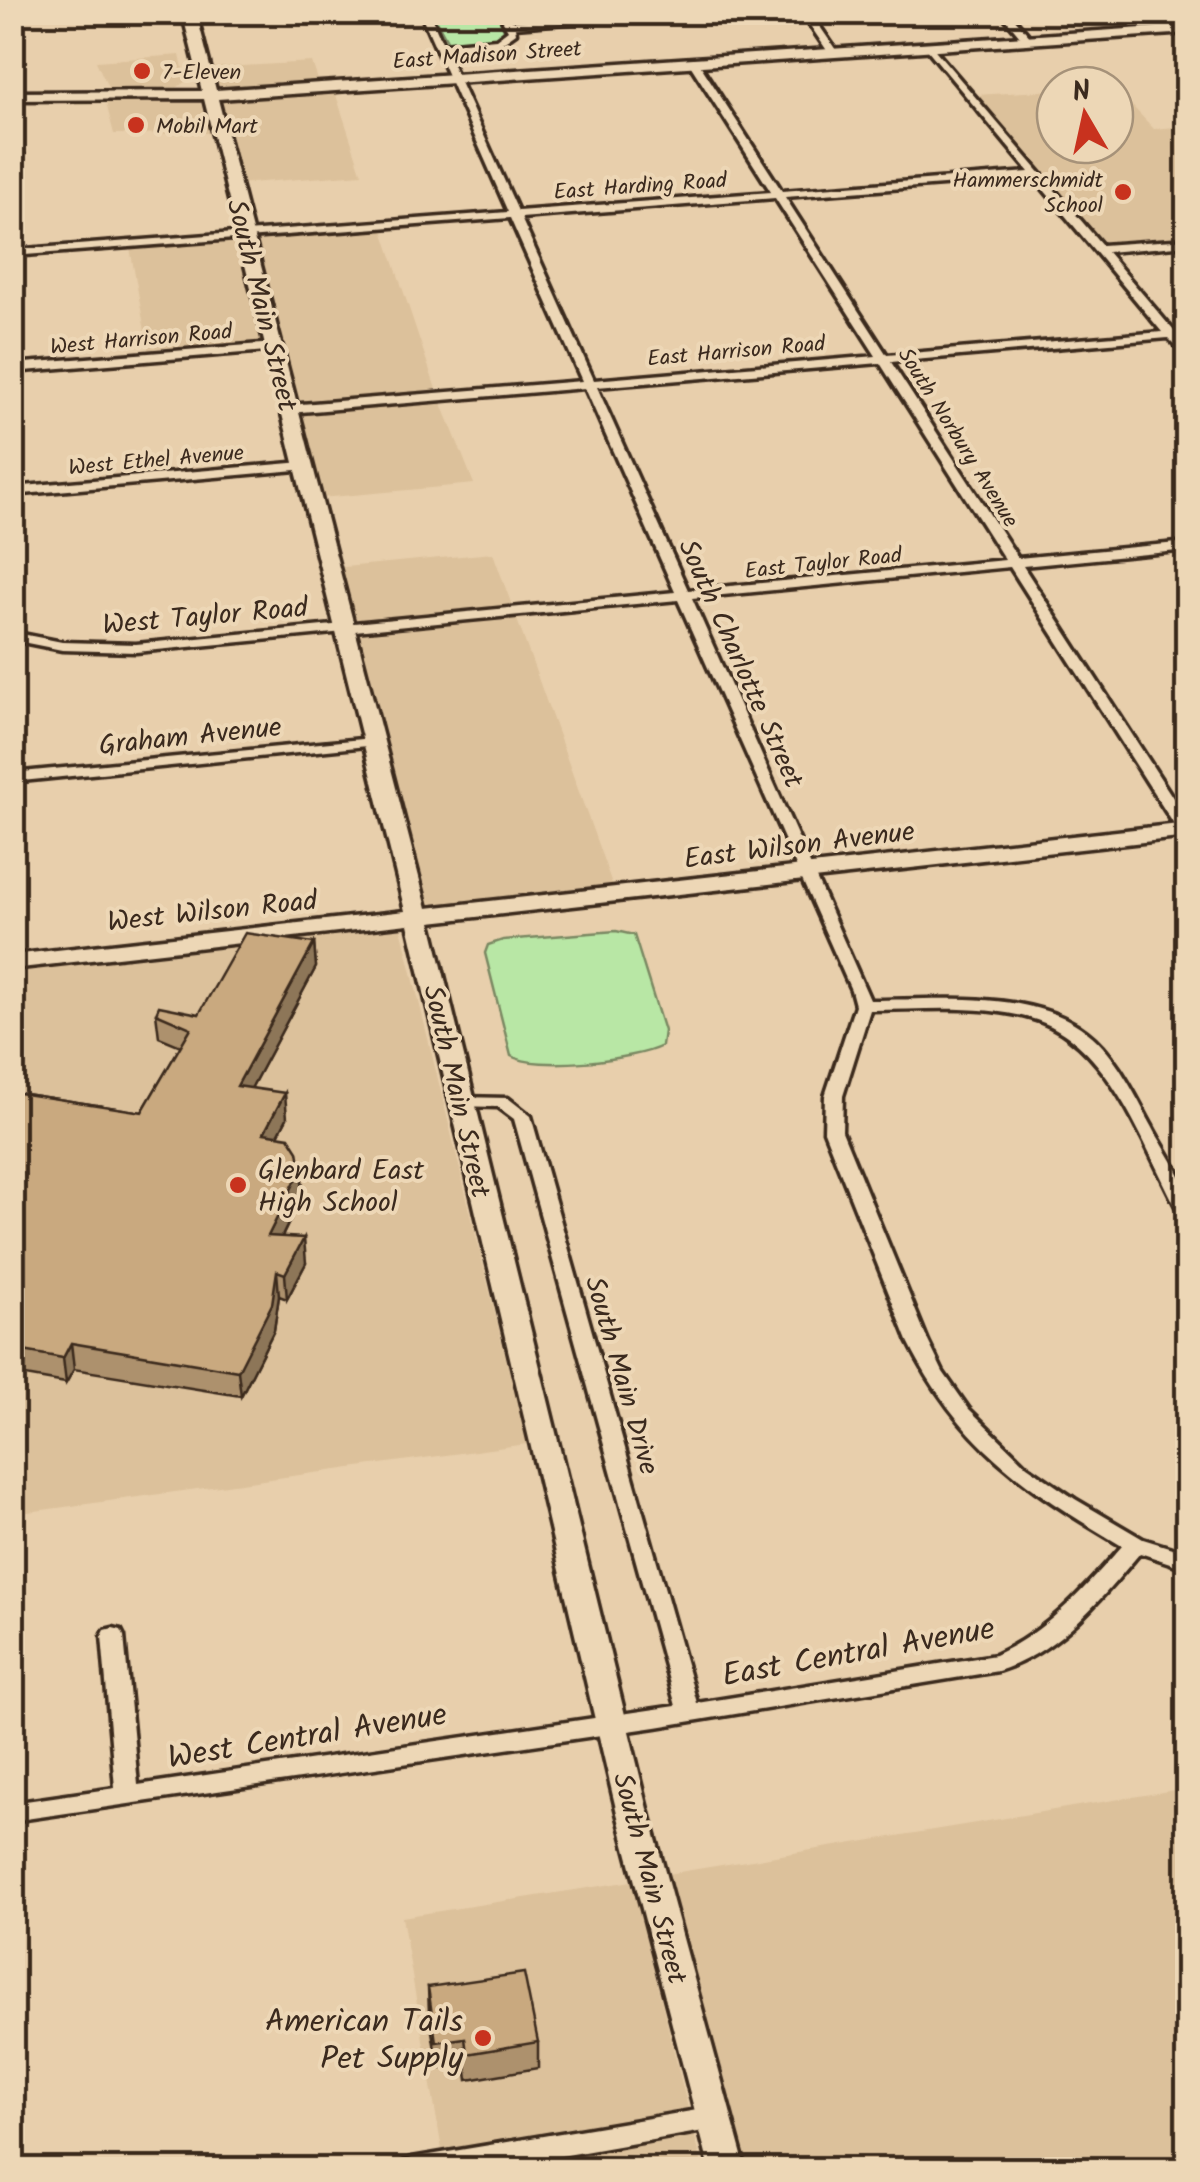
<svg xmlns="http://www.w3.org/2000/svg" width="1200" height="2182" font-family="Kalam,sans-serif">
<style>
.built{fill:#dcc19b}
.green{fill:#b8e7a5;stroke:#7a8862;stroke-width:2.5}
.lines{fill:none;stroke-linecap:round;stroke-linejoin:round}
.street-casing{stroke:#3b2a1e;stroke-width:7}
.secondary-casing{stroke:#3b2a1e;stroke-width:7}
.street{fill:#edd7b6;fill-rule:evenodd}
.secondary{fill:#edd7b6;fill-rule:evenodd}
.wall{fill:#ad916d;stroke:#3b2a1e;stroke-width:2.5}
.shaded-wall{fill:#8d7659;stroke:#3b2a1e;stroke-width:2.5}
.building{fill:#c9a97f;stroke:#3b2a1e;stroke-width:2.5}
.poi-dot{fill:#c8321e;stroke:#edd7b6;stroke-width:4}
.labels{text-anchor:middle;stroke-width:8;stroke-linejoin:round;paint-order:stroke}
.far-street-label{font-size:22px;fill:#3b2a1e;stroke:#edd7b6}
.far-poi-label{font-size:22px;fill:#3b2a1e;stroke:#edd7b6;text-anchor:start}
.street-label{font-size:28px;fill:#3b2a1e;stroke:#edd7b6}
.poi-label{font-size:28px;fill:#3b2a1e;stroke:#edd7b6;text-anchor:start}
.near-street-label{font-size:32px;fill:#3b2a1e;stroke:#edd7b6}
.near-poi-label{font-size:32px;fill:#3b2a1e;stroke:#edd7b6;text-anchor:end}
</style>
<rect width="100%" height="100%" fill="#e8cfac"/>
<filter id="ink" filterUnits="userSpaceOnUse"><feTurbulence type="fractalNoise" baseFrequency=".01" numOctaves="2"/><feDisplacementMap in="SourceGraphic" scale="20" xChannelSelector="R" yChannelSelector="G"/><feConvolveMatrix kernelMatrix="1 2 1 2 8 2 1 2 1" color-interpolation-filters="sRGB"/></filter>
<g filter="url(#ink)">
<!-- built -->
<path class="built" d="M180 55 186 81 178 87 109 90 96 61Z
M312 62 320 86 214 93 209 68Z
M1115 88 1154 129 1187 126V239L1103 246 976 95 1055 90V145H1115Z
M334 89 362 174 237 184 215 97Z
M199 98 210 133 114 134 105 99Z
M382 227 435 386 474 484 320 498 251 237Z
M238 234 265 350 150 359 129 242Z
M493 553 615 892 421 914 334 568Z
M401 928 527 1444 13 1514 12 972Z
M1187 1788V2169H744L667 1874Z
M632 1881 703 2169 333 2170 442 2150 402 1917Z"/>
<!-- green -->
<path class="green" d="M432 13H497L506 34 497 40 449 44Z
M616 931 634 935 664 1031 662 1046C635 1060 536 1071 511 1056L485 953 488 945 503 940Z"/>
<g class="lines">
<!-- street casing -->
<g class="street-casing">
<path id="street" d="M420 12H429L443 44 496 39 508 30 498 12H507L512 21 648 12H704L515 27 516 33 499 45 445 49 518 211 771 192 689 63 694 60 699 63 782 191 1029 172 927 49 925 47 930 44 1102 245 1188 239V245L1107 252 1174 331 1188 330V337H1179L1188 347V358L1168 338 891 362 1018 558 1188 542V550L1023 566 1188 821V839L1180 834 1010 567 692 598 870 1000C935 1000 1033 989 1087 1032 1116 1054 1135 1095 1152 1126 1161 1144 1184 1177 1188 1195 1189 1201 1188 1211 1188 1218L1179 1212C1143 1146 1109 1039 1030 1018 979 1004 922 1010 870 1010L843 1096 842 1131 928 1341 943 1372 969 1409 1027 1466 1075 1499 1143 1539 1188 1553V1569L1140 1553C1100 1600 1059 1652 998 1671L656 1727 12 1821V1803L115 1788 102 1636 105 1630 113 1628 121 1630 124 1636 138 1785 676 1706 514 1119 498 1107 454 1106 451 1102 454 1098 460 1097 508 1098 531 1116 697 1703 995 1655C1048 1631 1084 1589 1122 1546 1026 1489 959 1445 908 1341L824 1131 825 1096 855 1005 851 990 678 600 136 652 62 650 12 640V632L62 642 136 644 675 592 585 388 289 413 283 409 289 405 582 381 510 218 12 256V250L508 212ZM1034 178 1162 332 887 355 785 197ZM775 198 876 356 594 380 521 218ZM880 363 1005 560 688 590 597 387Z
M801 12H810L838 53 836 55H830Z
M1000 12H1009L1031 38V42H1025Z
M12 116 17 119 23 155 12 162Z
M274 343 280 347 278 350 12 372V364Z
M303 462 308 463V469L12 495V487Z
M372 738 377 739V745L12 782V773Z
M715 2107 724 2110 728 2118 724 2126 715 2129 482 2170H399L403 2162 412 2158Z"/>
</g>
<!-- secondary casing -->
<g class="secondary-casing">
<path id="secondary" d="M182 12H196L216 90 1188 25V33L218 99 427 908 1188 823V837L431 922 649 1813 746 2170H710L617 1813 408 924 12 969V955L405 911 204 99 12 100V92L202 91Z"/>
</g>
<!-- street -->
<use href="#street" class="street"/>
<!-- secondary -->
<use href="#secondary" class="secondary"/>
</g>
<!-- wall -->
<path class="wall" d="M314 943 316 967 251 1088 287 1118 278 1135 301 1169 303 1193 282 1237 306 1263 287 1299 279 1296 274 1330 241 1396 74 1369 66 1383 14 1374 12 1092 142 1112 181 1046 159 1037 156 1013 199 1014Z
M428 1987 538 2042V2068L468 2080 466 2064 438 2068 429 2013Z"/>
<!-- shaded-wall -->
<path class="shaded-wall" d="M314 943 316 967 239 1111 237 1086Z
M285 1093 287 1118 266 1158 264 1133Z
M301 1169 303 1193 270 1261 268 1236Z
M304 1238 306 1263 287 1299 285 1274Z
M277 1271 279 1296 274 1330 241 1396 238 1371Z
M71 1343 74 1369 66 1383 63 1358Z"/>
<!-- building -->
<path class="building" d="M245 933 314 943 237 1086 285 1093 264 1133 289 1137 298 1151 301 1169 268 1236 304 1238 285 1274 277 1271 272 1304 238 1371 71 1343 63 1358 12 1349V1344L18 1335 12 1334V1092L142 1112 191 1028 156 1013 159 1006 199 1014Z
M524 1973 538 2042 467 2054 465 2038 436 2042 428 1987Z"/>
</g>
<!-- markers -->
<g class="poi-dot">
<circle cx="142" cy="71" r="10"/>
<circle cx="136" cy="125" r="10"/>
<circle cx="1123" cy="192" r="10"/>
<circle cx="238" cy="1185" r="10"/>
<circle cx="483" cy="2038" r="10"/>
</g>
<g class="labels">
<!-- far-street labels -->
<g class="far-street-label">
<text transform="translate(487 54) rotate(-4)" y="8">East Madison Street</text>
<text transform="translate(640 185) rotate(-4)" y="8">East Harding Road</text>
<text transform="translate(141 338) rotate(-5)" y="8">West Harrison Road</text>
<text transform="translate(736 350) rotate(-5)" y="8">East Harrison Road</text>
<text transform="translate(959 437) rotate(58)" y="8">South Norbury Avenue</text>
<text transform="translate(156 459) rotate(-5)" y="8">West Ethel Avenue</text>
<text transform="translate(823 562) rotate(-6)" y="8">East Taylor Road</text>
</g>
<!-- far-poi labels -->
<g class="far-poi-label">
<text x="162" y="79">7-Eleven</text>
<text x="156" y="133">Mobil Mart</text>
<text x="1103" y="187" text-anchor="end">Hammerschmidt<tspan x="1103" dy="25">School</tspan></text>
</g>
<!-- street labels -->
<g class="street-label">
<text transform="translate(263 305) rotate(76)" y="10">South Main Street</text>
<text transform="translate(205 615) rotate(-5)" y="10">West Taylor Road</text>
<text transform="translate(742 663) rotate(66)" y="10">South Charlotte Street</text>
<text transform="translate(190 735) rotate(-6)" y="10">Graham Avenue</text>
<text transform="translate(799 844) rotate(-7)" y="10">East Wilson Avenue</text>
<text transform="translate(212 910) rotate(-6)" y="10">West Wilson Road</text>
<text transform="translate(458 1091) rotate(77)" y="10">South Main Street</text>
<text transform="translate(623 1375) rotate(74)" y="10">South Main Drive</text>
<text transform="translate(651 1878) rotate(75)" y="10">South Main Street</text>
</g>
<!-- poi labels -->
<g class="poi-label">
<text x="258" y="1179">Glenbard East<tspan x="258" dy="32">High School</tspan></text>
</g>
<!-- near-street labels -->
<g class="near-street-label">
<text transform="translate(858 1651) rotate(-10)" y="11">East Central Avenue</text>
<text transform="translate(307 1735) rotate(-9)" y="11">West Central Avenue</text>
</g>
<!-- near-poi labels -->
<g class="near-poi-label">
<text x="463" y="2031">American Tails<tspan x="463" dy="37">Pet Supply</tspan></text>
</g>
</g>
<!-- margin -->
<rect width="1200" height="2182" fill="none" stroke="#edd7b6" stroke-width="50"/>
<rect x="25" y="25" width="1150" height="2132" fill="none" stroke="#3b2a1e" stroke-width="4" filter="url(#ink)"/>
<!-- north arrow -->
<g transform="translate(1085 115) rotate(351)"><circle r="48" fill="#edd7b6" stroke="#a69279" stroke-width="2.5"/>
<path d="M0-8L18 38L0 25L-18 38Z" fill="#c8321e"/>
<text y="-15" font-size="28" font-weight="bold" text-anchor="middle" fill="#3b2a1e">N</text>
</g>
</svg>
